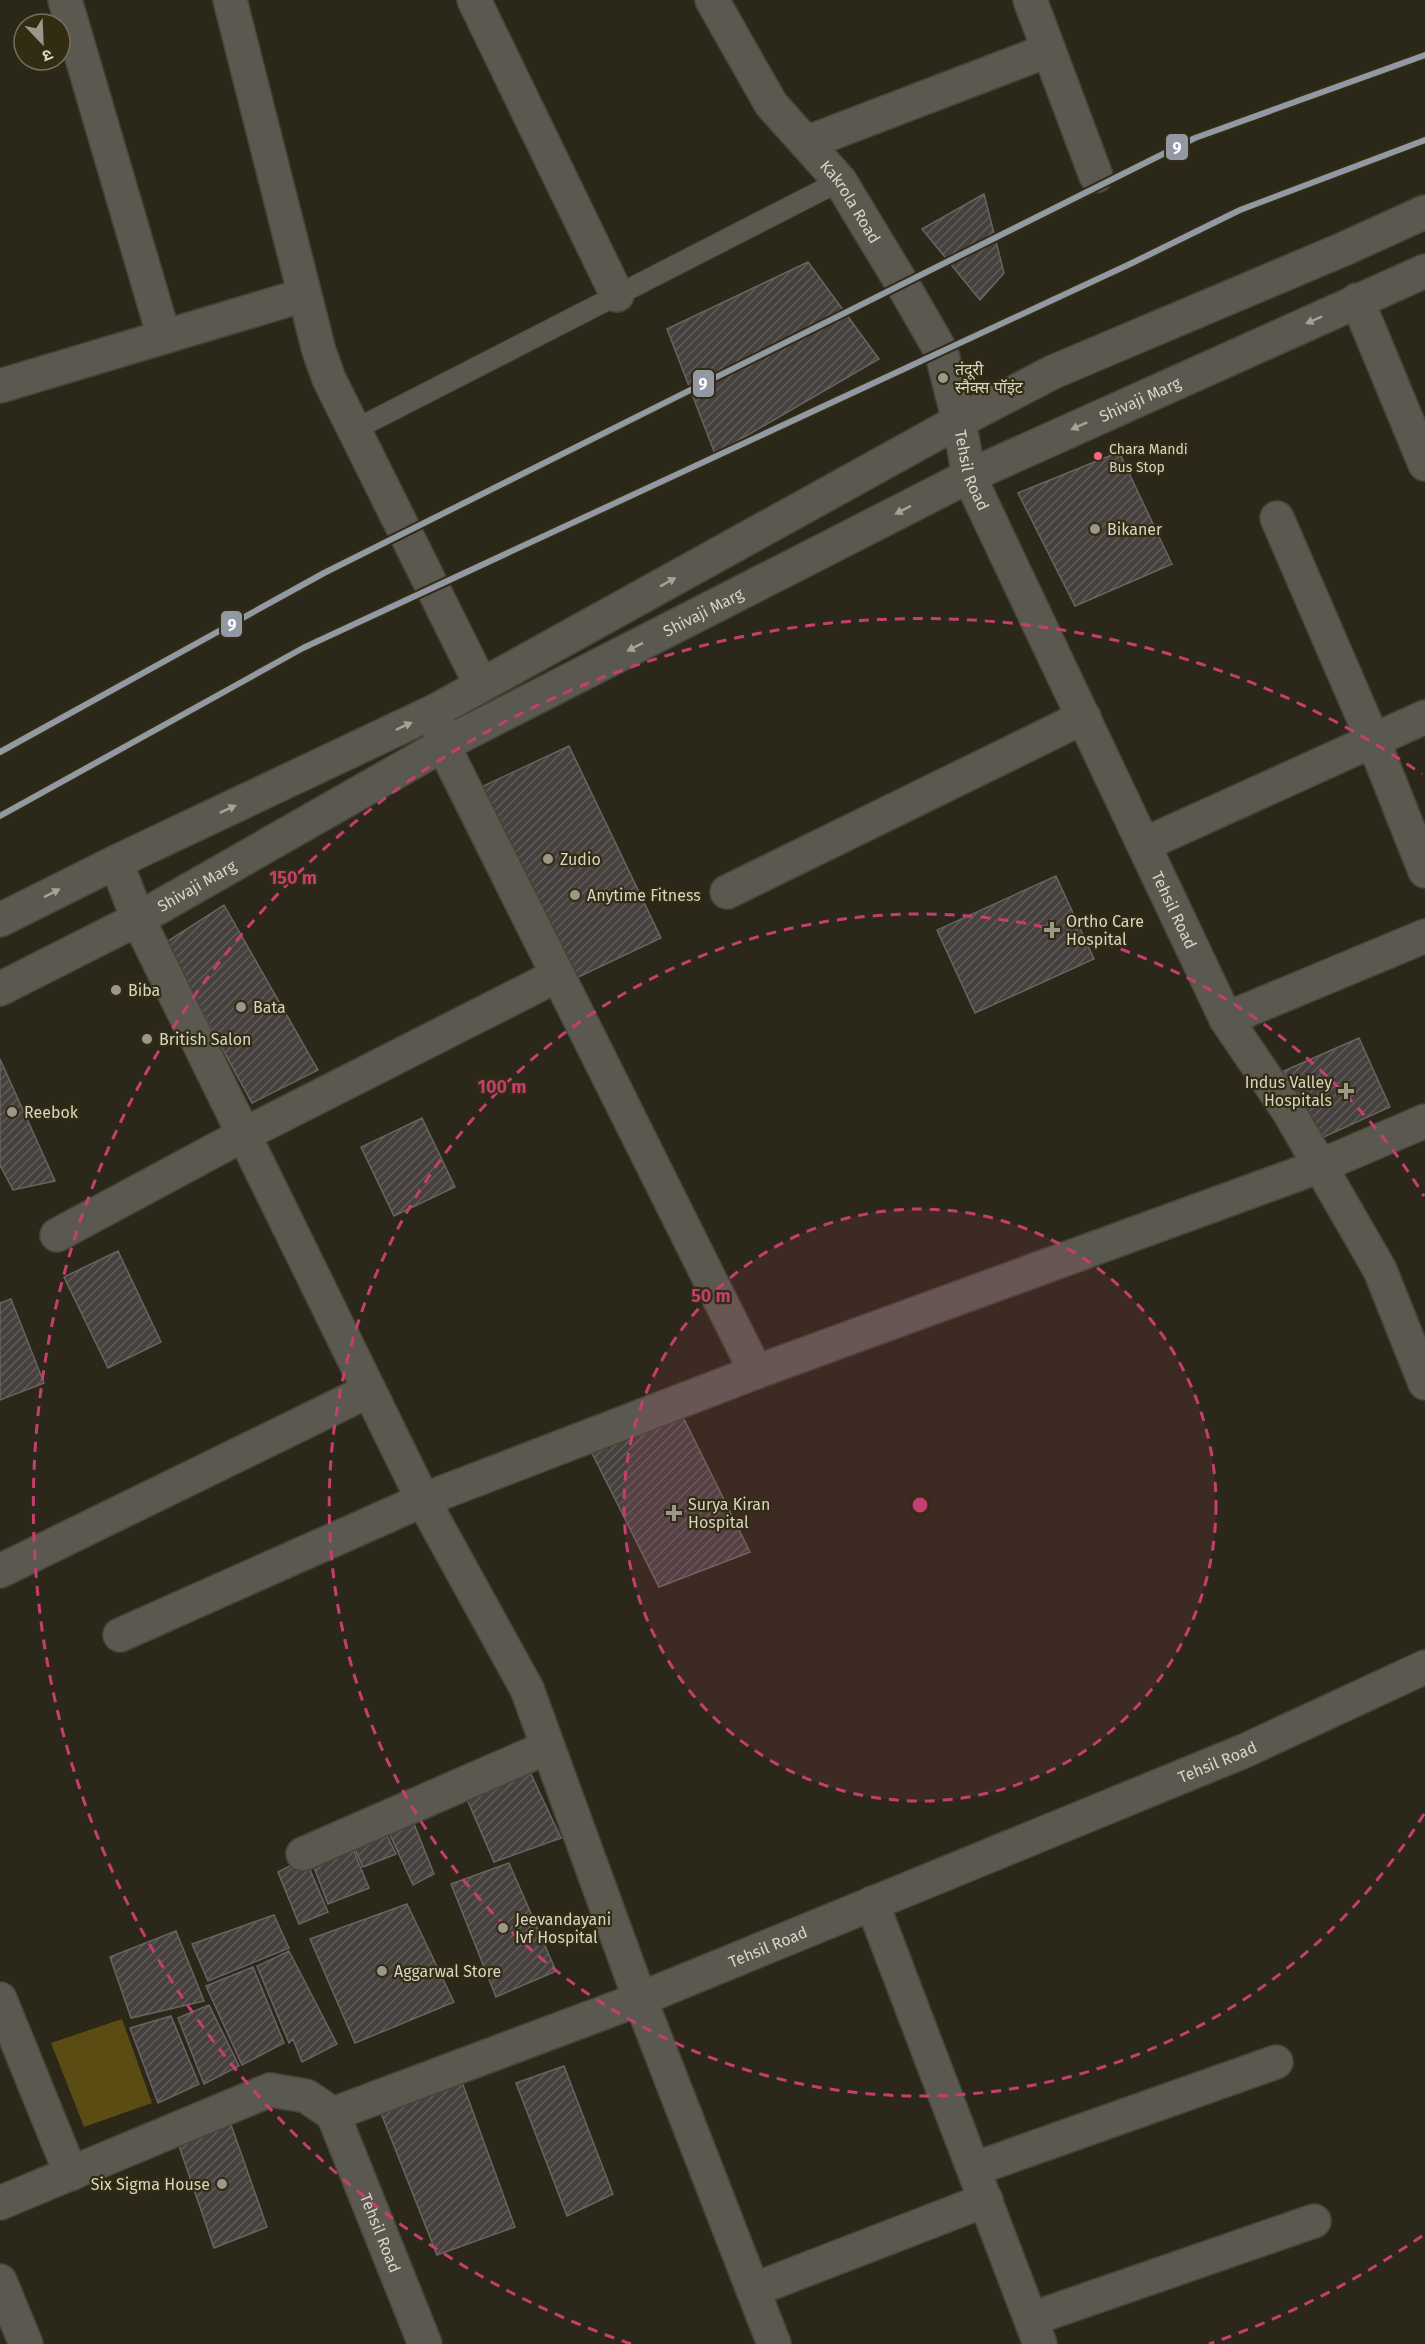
<svg xmlns="http://www.w3.org/2000/svg" width="1425" height="2344" font-family="'Fira Sans','Noto Sans Devanagari',sans-serif">
<style>
.green{fill:#5a4c13}
.building{fill:url(#building-hatch);stroke:#6a6362;stroke-width:1.5}
.lines{fill:none;stroke-linecap:round;stroke-linejoin:round}
.service-casing{stroke:#464338;stroke-width:22}
.minor-casing{stroke:#464338;stroke-width:36}
.tertiary-casing{stroke:#464338;stroke-width:36}
.secondary-casing{stroke:#464338;stroke-width:36}
.service{stroke:#5b594f;stroke-width:20}
.minor{stroke:#5b594f;stroke-width:33}
.tertiary{stroke:#5b594f;stroke-width:33}
.secondary{stroke:#5b594f;stroke-width:33}
.metro-1-casing{stroke:#322c12;stroke-width:10}
.metro-1{stroke:#9398a5;stroke-width:6}
.oneway{fill:#a6a396}
.ring{fill:none;stroke:#c63e70;stroke-width:3;stroke-dasharray:10 8}
.poi-dot{fill:#9b9889;stroke:#322c12;stroke-width:2}
.bus-dot{fill:#fa6682;stroke:#322c12;stroke-width:2}
.labels{text-anchor:middle;stroke-width:4.5;stroke-linejoin:round;paint-order:stroke}
.bus-label{font-size:14px;fill:#d8d5c6;stroke:#322c12;text-anchor:start}
.street-label{font-size:16px;fill:#d8d5c6;stroke:#322c12}
.poi-label{font-size:16px;fill:#d8d5c6;stroke:#322c12;text-anchor:start}
.centre{fill:#c63e70;stroke:#322c12;stroke-width:3}
.ring-label{font-size:18px;text-anchor:middle;font-weight:bold;fill:#c63e70;stroke:#322c12;stroke-width:4.5;stroke-linejoin:round;paint-order:stroke}
.line-badge{stroke:#322c12;stroke-width:2}
.badge-label{font-size:16px;text-anchor:middle;font-weight:bold;fill:#fff}
</style>
<defs>
<pattern id="building-hatch" width="6" height="6" patternUnits="userSpaceOnUse" patternTransform="scale(1.5)"><rect width="6" height="6" fill="#46413e"/><path d="M-1 1l2-2M0 6l6-6M5 7l2-2" fill="none" stroke="#605c58"/></pattern>
</defs>
<rect width="100%" height="100%" fill="#2b2819"/>
<!-- green -->
<path class="green" d="M122 2019 152 2103 84 2127 51 2043Z"/>
<!-- building -->
<path class="building" d="M984 194 1004 273 980 300 922 229Z
M808 262 879 359 715 454 667 329Z
M1119 452 1172 564 1075 606 1018 493Z
M569 746 661 938 572 980 479 788Z
M1056 876 1094 959 975 1013 937 930Z
M224 905 318 1070 252 1103 165 943Z
M1359 1038 1390 1107 1315 1141 1284 1071Z
M0 1059 55 1181 13 1190 0 1165Z
M422 1118 455 1187 394 1216 361 1147Z
M118 1251 161 1342 108 1368 64 1277Z
M11 1299 44 1383 0 1400V1303Z
M679 1409 750 1552 659 1587 592 1453Z
M529 1770 561 1838 494 1862 467 1799Z
M410 1814 434 1874 413 1885 385 1824Z
M383 1827 396 1854 363 1867 351 1840Z
M349 1839 369 1888 328 1904 310 1857Z
M305 1858 328 1912 299 1924 278 1872Z
M509 1863 556 1971 496 1997 451 1884Z
M407 1904 454 2002 355 2043 310 1939Z
M274 1915 289 1948 208 1981 192 1944Z
M176 1931 204 2001 131 2018 110 1957Z
M289 1951 337 2044 302 2062 293 2039 289 2043 257 1966Z
M253 1967 284 2043 242 2065 206 1986Z
M209 2005 239 2066 204 2084 178 2018Z
M171 2016 199 2084 158 2103 130 2028Z
M564 2066 613 2194 567 2216 516 2083Z
M462 2082 515 2227 437 2255 381 2113Z
M229 2119 267 2227 214 2248 177 2140Z"/>
<g class="lines">
<!-- service casing -->
<g class="service-casing">
<path id="service" d="M354 430 840 181"/>
</g>
<!-- minor casing -->
<g class="minor-casing">
<g id="minor">
<path d="M65 0 164 337"/>
<path d="M230 0 319 351 329 379 481 685"/>
<path d="M474 0 617 295"/>
<path d="M1030 0 1096 176"/>
<path d="M806 143 1049 50"/>
<path d="M1357 300 1425 464"/>
<path d="M0 386 304 295"/>
<path id="s1" d="M959 421 969 476 1226 1019 1289 1112 1380 1270 1425 1383"/>
<path d="M1277 518 1373 740 1425 871"/>
<path d="M437 719 443 745 756 1372"/>
<path d="M1145 844 1425 717"/>
<path d="M116 862 138 919 423 1500 527 1689 640 1999 774 2344"/>
<path d="M727 892 1084 717"/>
<path d="M1226 1019 1425 936"/>
<path d="M57 1235 243 1135 558 975"/>
<path d="M0 1571 368 1391"/>
<path d="M120 1635 423 1500 756 1372 1320 1166 1425 1121"/>
<path d="M303 1854 548 1747"/>
<path d="M872 1903 1040 2344"/>
<path d="M0 1999 71 2174"/>
<path id="s2" d="M333 2114 640 1999 1244 1751 1425 1667"/>
<path id="s3" d="M333 2114 425 2344"/>
<path d="M974 2169 1276 2062"/>
<path d="M0 2203 270 2090 306 2096 333 2114"/>
<path d="M0 2281 26 2344"/>
<path d="M753 2290 986 2200"/>
<path d="M1031 2319 1314 2221"/>
</g>
</g>
<!-- tertiary casing -->
<g class="tertiary-casing">
<g id="tertiary">
<path id="s4" d="M712 0 771 104 840 181 907 292 941 351 959 421"/>
</g>
</g>
<!-- secondary casing -->
<g class="secondary-casing">
<g id="secondary">
<path d="M0 920 116 862 435 711 959 421 1053 372 1346 248 1425 212"/>
<path id="s5" d="M0 989 138 919 443 745 969 476 1425 271"/>
</g>
</g>
<!-- service -->
<use href="#service" class="service"/>
<!-- minor -->
<use href="#minor" class="minor"/>
<!-- tertiary -->
<use href="#tertiary" class="tertiary"/>
<!-- secondary -->
<use href="#secondary" class="secondary"/>
<!-- metro-1 casing -->
<g class="metro-1-casing">
<path id="metro-1" d="M0 752 324 573 1195 138 1425 55
M0 816 303 648 1130 264 1240 210 1425 140"/>
</g>
<!-- metro-1 -->
<use href="#metro-1" class="metro-1"/>
</g>
<!-- one-way arrows -->
<defs><path id="oneway-solid" d="M-6-.8H1V-3.2L6.5 0L1 3.2V.8H-6Z" transform="scale(1.5)"/></defs>
<g class="oneway">
<use href="#oneway-solid" transform="translate(1314 320) rotate(156)"/>
<use href="#oneway-solid" transform="translate(1079 426) rotate(156)"/>
<use href="#oneway-solid" transform="translate(903 510) rotate(153)"/>
<use href="#oneway-solid" transform="translate(668 582) rotate(-29)"/>
<use href="#oneway-solid" transform="translate(635 647) rotate(153)"/>
<use href="#oneway-solid" transform="translate(404 726) rotate(-25)"/>
<use href="#oneway-solid" transform="translate(228 809) rotate(-25)"/>
<use href="#oneway-solid" transform="translate(52 893) rotate(-27)"/>
</g>
<!-- distance rings -->
<circle cx="920" cy="1505" r="296" fill="#c63e70" fill-opacity=".12"/>
<g class="ring">
<circle cx="920" cy="1505" r="296"/>
<path d="M1424 1814A591 591 0 1 1 1424 1196"/>
<path d="M1422 2236A887 887 0 0 1 1209 2344M631 2344A887 887 0 1 1 1422 774"/>
</g>
<!-- markers -->
<g class="poi-dot">
<circle cx="943" cy="378" r="6"/>
<circle cx="1095" cy="529" r="6"/>
<circle cx="548" cy="859" r="6"/>
<circle cx="575" cy="895" r="6"/>
<path d="M1049 921h6v6h6v6h-6v6h-6v-6h-6v-6h6z"/>
<circle cx="116" cy="990" r="6"/>
<circle cx="241" cy="1007" r="6"/>
<circle cx="147" cy="1039" r="6"/>
<path d="M1343 1082h6v6h6v6h-6v6h-6v-6h-6v-6h6z"/>
<circle cx="12" cy="1112" r="6"/>
<path d="M671 1504h6v6h6v6h-6v6h-6v-6h-6v-6h6z"/>
<circle cx="503" cy="1928" r="6"/>
<circle cx="382" cy="1971" r="6"/>
<circle cx="222" cy="2184" r="6"/>
</g>
<circle class="bus-dot" cx="1098" cy="456" r="5"/>
<g class="labels">
<!-- bus labels -->
<g class="bus-label">
<text x="1109" y="454">Chara Mandi<tspan x="1109" dy="18">Bus Stop</tspan></text>
</g>
<!-- street labels -->
<g class="street-label">
<text dy="6" stroke="none"><textPath href="#s4" startOffset="246">Kakrola Road</textPath></text>
<text dy="6" stroke="none"><textPath href="#s5" startOffset="1284">Shivaji Marg</textPath></text>
<text dy="6" stroke="none"><textPath href="#s1" startOffset="51">Tehsil Road</textPath></text>
<text dy="6" stroke="none"><textPath href="#s5" startOffset="798">Shivaji Marg</textPath></text>
<text dy="6" stroke="none"><textPath href="#s5" startOffset="222">Shivaji Marg</textPath></text>
<text dy="6" stroke="none"><textPath href="#s1" startOffset="536">Tehsil Road</textPath></text>
<text dy="6" stroke="none"><textPath href="#s2" startOffset="952">Tehsil Road</textPath></text>
<text dy="6" stroke="none"><textPath href="#s2" startOffset="466">Tehsil Road</textPath></text>
<text dy="6" stroke="none"><textPath href="#s3" startOffset="128">Tehsil Road</textPath></text>
</g>
<!-- poi labels -->
<g class="poi-label">
<text x="955" y="375">तंदूरी<tspan x="955" dy="18">स्नैक्स पॉइंट</tspan></text>
<text x="1107" y="535">Bikaner</text>
<text x="560" y="865">Zudio</text>
<text x="587" y="901">Anytime Fitness</text>
<text x="1066" y="927">Ortho Care<tspan x="1066" dy="18">Hospital</tspan></text>
<text x="128" y="996">Biba</text>
<text x="253" y="1013">Bata</text>
<text x="159" y="1045">British Salon</text>
<text x="1332" y="1088" text-anchor="end">Indus Valley<tspan x="1332" dy="18">Hospitals</tspan></text>
<text x="24" y="1118">Reebok</text>
<text x="688" y="1510">Surya Kiran<tspan x="688" dy="18">Hospital</tspan></text>
<text x="515" y="1925">Jeevandayani<tspan x="515" dy="18">Ivf Hospital</tspan></text>
<text x="394" y="1977">Aggarwal Store</text>
<text x="210" y="2190" text-anchor="end">Six Sigma House</text>
</g>
</g>
<circle cx="920" cy="1505" r="9" class="centre"/>
<g class="ring-label">
<text x="293" y="884">150 m</text>
<text x="502" y="1093">100 m</text>
<text x="711" y="1302">50 m</text>
</g>
<g class="line-badge">
<rect x="1165" y="133" width="24" height="28" rx="6" fill="#9398a5"/>
<rect x="692" y="369" width="23" height="29" rx="6" fill="#9398a5"/>
<rect x="220" y="610" width="23" height="28" rx="6" fill="#9398a5"/>
</g>
<g class="badge-label">
<text x="1177" y="153">9</text>
<text x="703" y="389">9</text>
<text x="232" y="630">9</text>
</g>
<!-- north arrow -->
<g transform="translate(42 42) rotate(157)"><circle r="28" fill="#322c12" stroke="#74705a" stroke-width="1.5"/>
<path d="M0-4.5L10 22L0 15L-10 22Z" fill="#9b9889"/>
<text y="-9" font-size="16" font-weight="bold" text-anchor="middle" fill="#d8d5c6">उ</text>
</g>
</svg>
